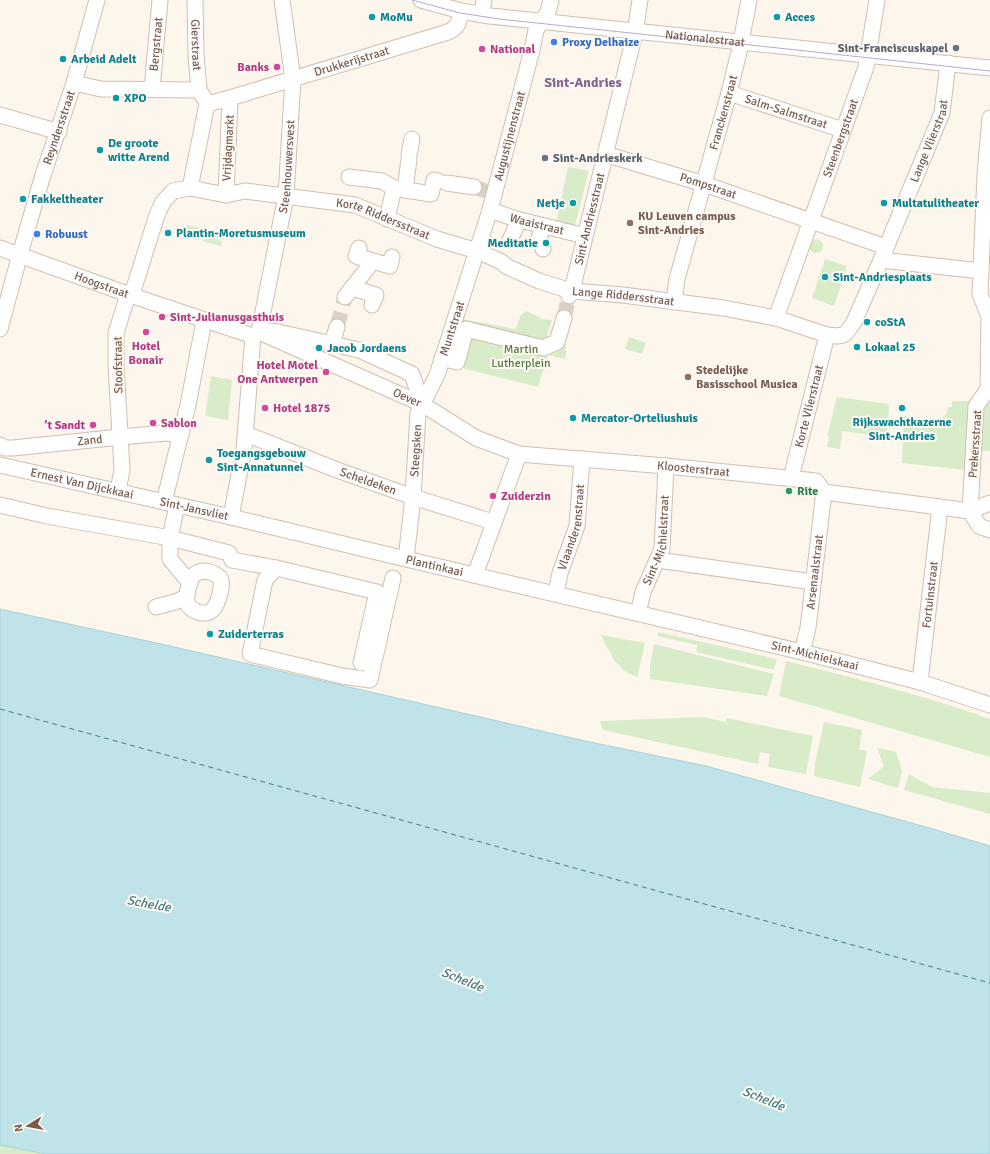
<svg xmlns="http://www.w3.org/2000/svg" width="990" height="1154" font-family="Signika,sans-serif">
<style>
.green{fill:#d8ecc9}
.water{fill:#bfe3e8;stroke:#a5d3da}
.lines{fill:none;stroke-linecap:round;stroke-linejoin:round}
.ferry{stroke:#437c86;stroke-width:1;stroke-dasharray:5 4;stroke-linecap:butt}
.minor-tunnel{stroke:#dcd0c4;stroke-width:15;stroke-dasharray:15 8;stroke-linecap:butt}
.minor-casing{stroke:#d1beb0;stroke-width:17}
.minor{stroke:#fff;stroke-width:15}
.tram{stroke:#b9a8c9;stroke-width:1}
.culture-dot{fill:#0f9aa8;stroke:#fffaf3;stroke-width:1.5}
.shop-dot{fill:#3f7fe0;stroke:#fffaf3;stroke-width:1.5}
.worship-dot{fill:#6b7280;stroke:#fffaf3;stroke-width:1.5}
.hotel-dot{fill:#d1479c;stroke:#fffaf3;stroke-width:1.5}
.education-dot{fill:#8d6e63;stroke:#fffaf3;stroke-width:1.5}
.leisure-dot{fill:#2e9e5b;stroke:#fffaf3;stroke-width:1.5}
.labels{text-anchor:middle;stroke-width:4;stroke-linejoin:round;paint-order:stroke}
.culture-label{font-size:12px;font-weight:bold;fill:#0d838f;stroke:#fffaf3;text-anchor:start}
.street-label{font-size:12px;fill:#7a5c4d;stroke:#fffaf3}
.shop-label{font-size:12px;font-weight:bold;fill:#366cbe;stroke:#fffaf3;text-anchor:start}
.worship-label{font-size:12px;font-weight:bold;fill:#5b616d;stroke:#fffaf3;text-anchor:end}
.hotel-label{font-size:12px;font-weight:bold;fill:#b23c85;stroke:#fffaf3;text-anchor:start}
.education-label{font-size:12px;font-weight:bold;fill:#785e54;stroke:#fffaf3;text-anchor:start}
.park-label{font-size:12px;fill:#537a41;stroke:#fffaf3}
.leisure-label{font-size:12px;font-weight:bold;fill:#27864d;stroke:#fffaf3;text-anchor:start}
.water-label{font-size:13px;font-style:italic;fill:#437c86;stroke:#fffaf3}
.quarter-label{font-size:14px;font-weight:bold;fill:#846695;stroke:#fffaf3}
</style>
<rect width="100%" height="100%" fill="#fdf6ec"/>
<!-- green -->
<path class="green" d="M568 167 589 171 573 233 555 228Z
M187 225 201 228 197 233 185 230Z
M206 229 224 234 223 240 207 236Z
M185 231 197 234 199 239V240L184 237Z
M207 237 222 241 221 246 202 241 203 240Z
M809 246a7 7 0 1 1 14 0a7 7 0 1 1-14 0Z
M825 259 847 266 834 306 812 298Z
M526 311 543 319 552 320 547 335 553 337 565 329 566 353 565 359 548 355 538 387 446 364 462 319 484 323 516 329 521 315Z
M629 337 646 343 642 354 625 349Z
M211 376 232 380 228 420 205 416Z
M837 397 889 404 887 437 842 431 840 449 827 447 829 437 827 436Z
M952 401H969L965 470 902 463 904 416 915 417 916 418H942L947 413 948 407H952Z
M983 403H990V451H981Z
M658 632 777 659 774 670 696 652 697 645 658 636Z
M601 635 645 643 637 677 624 671 614 660Z
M654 644 774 674 767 696 650 679V666Z
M786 661C854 678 923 695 990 719V757L779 696Z
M704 717 726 722 727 718 813 736 806 774 768 767 770 754 760 752 758 764 603 730 600 721Z
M824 722 862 730 859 749 867 751 860 787 814 776 815 763Z
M877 748 896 752 902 771 898 788 868 779 884 766Z
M909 774 932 787 990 793V814L904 790Z
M0 1145 46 1154H0Z"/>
<!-- water -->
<path class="water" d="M0 609 161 644 585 741 706 766 933 829 990 846V1154H46L0 1145Z"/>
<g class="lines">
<!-- ferry -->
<path class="ferry" d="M0 709 990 983"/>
<!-- minor-tunnel -->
<path class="minor-tunnel" d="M474 187 489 192
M564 318 569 296
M337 327 345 297"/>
<!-- minor casing -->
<g class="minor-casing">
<g id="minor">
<path id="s1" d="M195 0 196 55 199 90 204 98"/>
<path id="s2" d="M421 0 461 11 490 16 990 68"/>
<path d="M482 14 484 0"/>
<path d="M74 83 101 89 199 90"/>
<path id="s3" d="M152 89 160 0"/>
<path id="s4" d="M729 93 843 130"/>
<path id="s5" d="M230 98 448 32C459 27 459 22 461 11"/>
<path d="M0 115 59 132"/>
<path d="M990 118 985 175 980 294 989 317 988 389 976 406 970 511 979 526 990 530"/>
<path id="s6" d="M605 154 704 184 886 247"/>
<path d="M409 155 412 139"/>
<path d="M349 177 382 181 394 188"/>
<path d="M447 183 474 187"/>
<path d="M190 188 207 104 230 98 226 195"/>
<path d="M405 190 409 159"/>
<path id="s7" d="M490 210 516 219 585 236"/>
<path d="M387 219 394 188 431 194 434 180 438 181"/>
<path d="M510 240 519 220"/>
<path id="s8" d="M0 248 130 295 253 336"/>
<path d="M359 248 356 256 390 266 392 257"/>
<path d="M543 249 539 237 544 226"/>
<path d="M881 260 981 271"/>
<path d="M352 288 376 295 372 305"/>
<path id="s9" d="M569 296 574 282 635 33 640 0"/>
<path d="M345 297 373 261"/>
<path id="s10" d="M674 302 677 279 729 93 739 52 749 0"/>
<path id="s11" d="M776 318 866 67 877 0"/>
<path id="s12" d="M0 329 20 254 43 175 74 83 97 0"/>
<path d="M270 331 278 332 359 350 412 374 422 404"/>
<path id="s13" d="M259 332 422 404 476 438 519 454 666 466 816 481 824 492 970 511 990 503"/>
<path id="s14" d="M259 332 286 196 293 79 282 0"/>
<path d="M332 344 337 327"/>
<path d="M442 358 457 362 466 329 543 348 557 342 564 318"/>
<path id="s15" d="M246 434 337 470 413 497 493 522"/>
<path id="s16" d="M0 445 5 448H13L120 437 166 433 181 435"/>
<path id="s17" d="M0 465 231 517 406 559 802 652 920 682 990 705"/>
<path id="s18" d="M791 478 827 335"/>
<path id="s19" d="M118 491 122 470 116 364V333L126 301 134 288 157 215 163 202 173 191 190 188 226 195 245 191 355 205 437 239 477 251 502 262 506 266 539 281 571 291 623 295 723 308 776 318 827 335 837 336 843 335 847 332 854 322 881 260 942 113 948 63"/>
<path d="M164 502 188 405 204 321"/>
<path d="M0 505 47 516 170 538 229 553 232 560 276 568 377 592 361 663"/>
<path d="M177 505 170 538V559L190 583"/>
<path d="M231 517 244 449 253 336"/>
<path id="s20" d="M406 559 413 497 418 413 437 375 490 210 532 50 536 30 548 12 551 0"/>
<path d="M658 560 813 582"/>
<path d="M276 568 265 580 250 654 342 676 370 680 393 578"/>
<path d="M205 571C211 572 218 574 221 580 222 584 221 589 220 593 217 607 211 618 195 611 191 609 188 606 187 602 186 597 187 594 188 589 191 578 192 572 205 571Z"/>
<path d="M475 575 519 454"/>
<path id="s21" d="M556 594 560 573 577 526 582 459"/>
<path d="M156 607 175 602 186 597"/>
<path id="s22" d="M638 613 643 592 662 549 666 466"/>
<path id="s23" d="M802 652 808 628 824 492"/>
<path id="s24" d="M920 682 940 507"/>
</g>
</g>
<!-- minor -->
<use href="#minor" class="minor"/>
<!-- tram -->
<path class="tram" d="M412 0 460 13 499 19 734 44H741L990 71"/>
</g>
<!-- markers -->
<g class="culture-dot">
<circle cx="372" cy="17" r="4"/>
<circle cx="777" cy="17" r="4"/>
<circle cx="63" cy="59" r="4"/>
<circle cx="116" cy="98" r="4"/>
<circle cx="100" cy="150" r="4"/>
<circle cx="23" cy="199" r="4"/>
<circle cx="573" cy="203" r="4"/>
<circle cx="884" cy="203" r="4"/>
<circle cx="168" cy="233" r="4"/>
<circle cx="546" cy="243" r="4"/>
<circle cx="825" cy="277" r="4"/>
<circle cx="867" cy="322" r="4"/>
<circle cx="857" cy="347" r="4"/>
<circle cx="319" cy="348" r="4"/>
<circle cx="902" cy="408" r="4"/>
<circle cx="573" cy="418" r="4"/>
<circle cx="209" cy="460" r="4"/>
<circle cx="210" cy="634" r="4"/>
</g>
<g class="shop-dot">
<circle cx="554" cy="42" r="4"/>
<circle cx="37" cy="234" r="4"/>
</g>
<g class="worship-dot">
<circle cx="956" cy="48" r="4"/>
<circle cx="545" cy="158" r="4"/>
</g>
<g class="hotel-dot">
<circle cx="482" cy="49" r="4"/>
<circle cx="277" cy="67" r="4"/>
<circle cx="162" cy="317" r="4"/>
<circle cx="146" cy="332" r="4"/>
<circle cx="326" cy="372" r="4"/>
<circle cx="265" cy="408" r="4"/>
<circle cx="153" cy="423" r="4"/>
<circle cx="93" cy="425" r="4"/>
<circle cx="493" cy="496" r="4"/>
</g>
<g class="education-dot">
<circle cx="630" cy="223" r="4"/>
<circle cx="688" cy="377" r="4"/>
</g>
<circle class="leisure-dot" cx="789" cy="491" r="4"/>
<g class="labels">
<!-- culture labels -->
<g class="culture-label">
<text x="380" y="21">MoMu</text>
<text x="785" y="21">Acces</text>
<text x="71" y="63">Arbeid Adelt</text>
<text x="124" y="102">XPO</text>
<text x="108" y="147">De groote<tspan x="108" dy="14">witte Arend</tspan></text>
<text x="31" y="203">Fakkeltheater</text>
<text x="565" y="207" text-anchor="end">Netje</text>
<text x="892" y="207">Multatulitheater</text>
<text x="176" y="237">Plantin-Moretusmuseum</text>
<text x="538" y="247" text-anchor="end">Meditatie</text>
<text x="833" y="281">Sint-Andriesplaats</text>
<text x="875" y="326">coStA</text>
<text x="865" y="351">Lokaal 25</text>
<text x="327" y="352">Jacob Jordaens</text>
<text x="581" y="422">Mercator-Orteliushuis</text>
<text x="902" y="426" text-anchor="middle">Rijkswachtkazerne<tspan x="902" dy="14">Sint-Andries</tspan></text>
<text x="217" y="457">Toegangsgebouw<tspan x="217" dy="14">Sint-Annatunnel</tspan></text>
<text x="218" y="638">Zuiderterras</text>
</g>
<!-- street labels -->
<g class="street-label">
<text dy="4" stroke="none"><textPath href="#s2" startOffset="287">Nationalestraat</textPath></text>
<text dy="4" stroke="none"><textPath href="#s3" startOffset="45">Bergstraat</textPath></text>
<text dy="4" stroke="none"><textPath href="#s1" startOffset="45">Gierstraat</textPath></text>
<text dy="4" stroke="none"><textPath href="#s5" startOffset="127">Drukkerijstraat</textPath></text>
<text dy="4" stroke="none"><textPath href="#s4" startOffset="60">Salm-Salmstraat</textPath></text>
<text dy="4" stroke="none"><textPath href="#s10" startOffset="196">Franckenstraat</textPath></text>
<text dy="4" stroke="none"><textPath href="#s12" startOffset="210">Reyndersstraat</textPath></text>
<text dy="4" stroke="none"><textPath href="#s20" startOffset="439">Augustijnenstraat</textPath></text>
<text dy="4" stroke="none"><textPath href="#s11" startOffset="191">Steenbergstraat</textPath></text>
<text dy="4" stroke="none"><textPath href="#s19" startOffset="1221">Lange Vlierstraat</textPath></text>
<text transform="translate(228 148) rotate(-87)" y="4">Vrijdagmarkt</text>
<text dy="4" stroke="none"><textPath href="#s14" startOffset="168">Steenhouwersvest</textPath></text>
<text dy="4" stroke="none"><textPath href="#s6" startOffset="108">Pompstraat</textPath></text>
<text dy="4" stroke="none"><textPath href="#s9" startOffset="80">Sint-Andriesstraat</textPath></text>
<text dy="4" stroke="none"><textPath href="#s19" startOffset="528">Korte Riddersstraat</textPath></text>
<text dy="4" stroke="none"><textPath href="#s7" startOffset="49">Waaistraat</textPath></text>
<text dy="4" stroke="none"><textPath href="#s8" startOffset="108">Hoogstraat</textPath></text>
<text dy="4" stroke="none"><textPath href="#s19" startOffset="783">Lange Riddersstraat</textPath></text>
<text dy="4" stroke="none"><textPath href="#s20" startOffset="238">Muntstraat</textPath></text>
<text transform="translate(118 365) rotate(-91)" y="4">Stoofstraat</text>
<text dy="4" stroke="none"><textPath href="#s13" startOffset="162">Oever</textPath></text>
<text dy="4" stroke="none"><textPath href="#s18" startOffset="74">Korte Vlierstraat</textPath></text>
<text dy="4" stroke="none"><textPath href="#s16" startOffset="91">Zand</textPath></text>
<text transform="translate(975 444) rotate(-86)" y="4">Prekersstraat</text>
<text dy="4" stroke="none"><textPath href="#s20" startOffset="109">Steegsken</textPath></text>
<text dy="4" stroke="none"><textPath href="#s13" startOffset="463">Kloosterstraat</textPath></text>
<text dy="4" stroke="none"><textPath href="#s15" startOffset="131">Scheldeken</textPath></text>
<text dy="4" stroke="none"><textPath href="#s17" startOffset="84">Ernest Van Dijckkaai</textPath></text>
<text dy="4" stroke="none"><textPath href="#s17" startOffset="199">Sint-Jansvliet</textPath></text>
<text dy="4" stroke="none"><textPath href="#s21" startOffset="69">Vlaanderenstraat</textPath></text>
<text dy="4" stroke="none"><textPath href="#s22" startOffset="76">Sint-Michielstraat</textPath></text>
<text dy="4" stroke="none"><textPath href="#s17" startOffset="446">Plantinkaai</textPath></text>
<text dy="4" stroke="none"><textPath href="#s23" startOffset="81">Arsenaalstraat</textPath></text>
<text dy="4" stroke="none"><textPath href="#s24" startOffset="88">Fortuinstraat</textPath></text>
<text dy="4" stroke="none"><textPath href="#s17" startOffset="837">Sint-Michielskaai</textPath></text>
</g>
<!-- shop labels -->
<g class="shop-label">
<text x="562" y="46">Proxy Delhaize</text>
<text x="45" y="238">Robuust</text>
</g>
<!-- worship labels -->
<g class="worship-label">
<text x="948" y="52">Sint-Franciscuskapel</text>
<text x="553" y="162" text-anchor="start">Sint-Andrieskerk</text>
</g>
<!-- hotel labels -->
<g class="hotel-label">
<text x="490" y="53">National</text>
<text x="269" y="71" text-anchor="end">Banks</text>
<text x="170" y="321">Sint-Julianusgasthuis</text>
<text x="146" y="350" text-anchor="middle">Hotel<tspan x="146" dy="14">Bonair</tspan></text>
<text x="318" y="369" text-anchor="end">Hotel Motel<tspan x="318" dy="14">One Antwerpen</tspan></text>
<text x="273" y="412">Hotel 1875</text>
<text x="161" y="427">Sablon</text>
<text x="85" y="429" text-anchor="end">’t Sandt</text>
<text x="501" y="500">Zuiderzin</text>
</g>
<!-- education labels -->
<g class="education-label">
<text x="638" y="220">KU Leuven campus<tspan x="638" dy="14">Sint-Andries</tspan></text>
<text x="696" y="374">Stedelijke<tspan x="696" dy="14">Basisschool Musica</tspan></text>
</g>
<!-- park labels -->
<g class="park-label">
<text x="521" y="353">Martin<tspan x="521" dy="14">Lutherplein</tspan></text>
</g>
<!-- leisure labels -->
<g class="leisure-label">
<text x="797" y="495">Rite</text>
</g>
<!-- water labels -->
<g class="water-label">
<text transform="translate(149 903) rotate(10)" y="5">Schelde</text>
<text transform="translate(463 979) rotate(22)" y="5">Schelde</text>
<text transform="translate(764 1098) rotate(22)" y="5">Schelde</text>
</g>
<!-- quarter labels -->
<g class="quarter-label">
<text x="583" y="87">Sint-Andries</text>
</g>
</g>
<!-- north arrow -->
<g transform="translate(28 1126) rotate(259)" stroke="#fffaf3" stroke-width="3" paint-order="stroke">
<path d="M0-3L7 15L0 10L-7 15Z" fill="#7a5c4d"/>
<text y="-6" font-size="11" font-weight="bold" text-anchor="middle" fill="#7a5c4d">N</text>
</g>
</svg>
